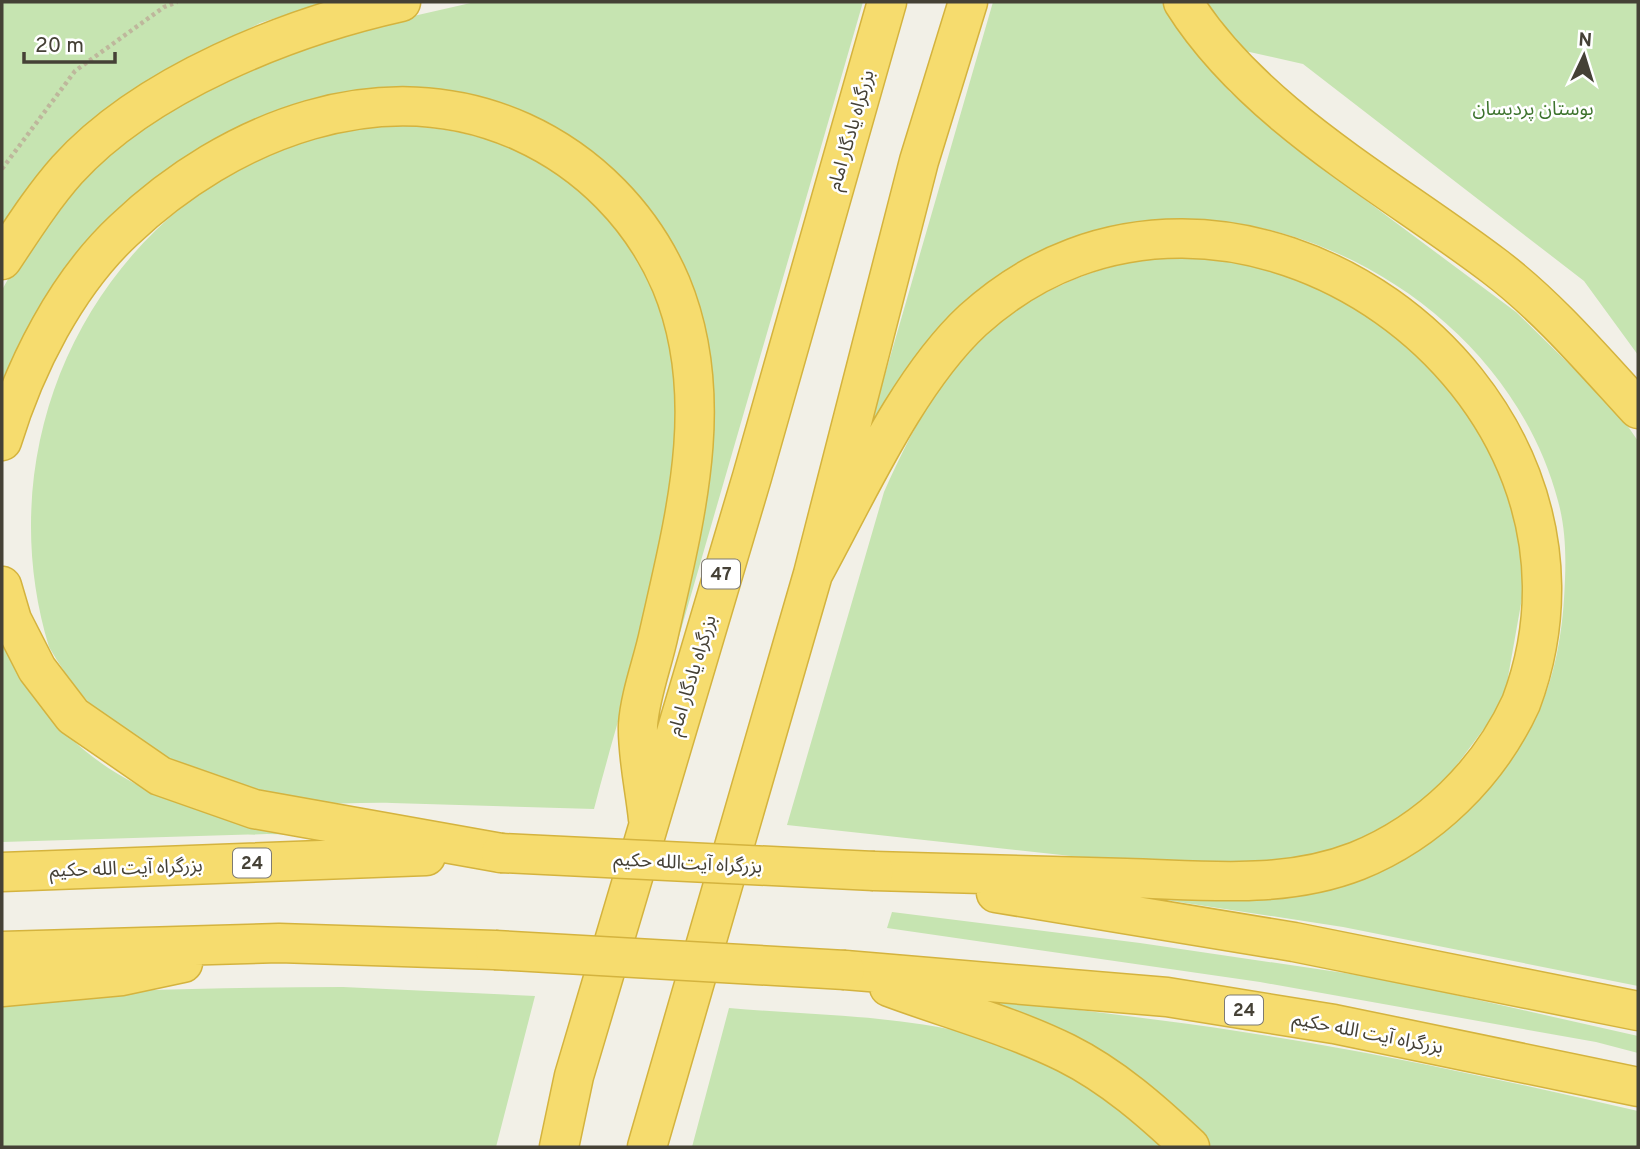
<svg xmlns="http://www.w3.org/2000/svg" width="1640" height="1149" font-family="Overpass,'Noto Sans Arabic',sans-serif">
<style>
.green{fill:#c6e4b1}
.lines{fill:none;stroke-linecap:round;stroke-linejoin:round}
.highway-casing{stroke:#d4b33e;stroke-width:41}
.path{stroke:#beb79c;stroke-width:4.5;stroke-dasharray:3.5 3.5;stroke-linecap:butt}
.highway{stroke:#f6dc6e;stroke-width:38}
.highway-bridge-casing{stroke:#d4b33e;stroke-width:41;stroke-linecap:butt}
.highway-bridge{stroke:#f6dc6e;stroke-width:38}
.labels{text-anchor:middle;stroke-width:5;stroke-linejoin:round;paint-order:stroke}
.shield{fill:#fff;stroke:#7d7a72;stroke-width:2}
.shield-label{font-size:18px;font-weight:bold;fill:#454136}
.park-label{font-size:19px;fill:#3d732d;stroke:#fff}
.street-label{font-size:19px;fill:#454136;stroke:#fff}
</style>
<rect width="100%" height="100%" fill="#f2f0e7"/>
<!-- green -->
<path class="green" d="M2 2H326L260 23 179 66 62 153 2 224Z
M475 2H863L651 733 707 468 685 279 464 94 199 154 2 389V290L23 252 70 195 111 153 157 117 207 87 339 33Z
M993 2H1638V355L1584 281 1303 64 1187 38 1230 92 1313 161 1516 312 1618 412 1638 441V986L1343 927 1107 891C1188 896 1273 911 1351 881 1361 877 1373 874 1381 867 1412 844 1439 815 1467 790 1484 775 1509 759 1522 740 1550 701 1561 646 1564 599 1566 566 1567 533 1558 501 1497 268 1181 127 983 288 933 329 898 400 862 454Z
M401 125C480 130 543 151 599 210 631 243 654 284 668 327 680 362 677 402 675 437 673 462 674 487 670 511 654 609 619 712 594 809 527 807 459 805 392 803 361 802 328 806 298 800 250 792 207 777 164 756 151 749 134 743 122 734 92 710 68 680 49 647 0 486 53 312 183 206 224 173 295 140 347 130 364 126 383 126 401 125Z
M1148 257 1224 258 1299 274 1383 318 1492 434 1530 553 1505 694 1489 722 1444 782 1402 817 1370 836 1300 863 1126 862 787 825 884 492C926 399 968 325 1066 283 1091 271 1121 265 1148 257Z
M2 633C14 656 26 681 41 703 113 805 239 824 355 836L267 834 2 842Z
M892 912 1140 943 1385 979 1638 1036V1053L1596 1042 1260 982 887 928Z
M343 987 535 996 496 1147H2V1001C115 988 229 988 343 987Z
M975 997C1064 1009 1154 1018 1243 1032 1376 1052 1507 1081 1638 1111V1147H1210L1192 1128Z
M729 1008C833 1017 949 1014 1044 1060 1089 1082 1128 1115 1165 1147H692Z"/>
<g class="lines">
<!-- highway casing -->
<g class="highway-casing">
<path id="highway" d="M1183 2C1254 115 1390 187 1494 266 1547 306 1593 360 1638 409
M2 260C22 230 43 197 67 170 146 83 289 27 401 2
M2 441C25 366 66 284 124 230 229 130 383 69 522 132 588 162 642 216 671 284 718 397 685 518 659 633 653 662 640 695 638 725 637 755 645 789 648 819
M813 574C857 494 907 381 973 320 1226 91 1640 385 1521 703 1489 773 1429 832 1357 861 1283 890 1204 880 1126 878 1042 875 958 873 874 871
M2 586 12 620 37 669 73 716 160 776 254 809 501 853
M2 872 426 856
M996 893 1294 942 1638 1011
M2 951 279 943 495 950
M845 970 1167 997 1334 1024 1638 1087
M2 987 122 976 183 963
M889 987C948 1009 1009 1025 1066 1053 1112 1076 1152 1111 1190 1147
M559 1147 574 1076 752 477 887 2
M647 1147 813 574 919 161 968 2"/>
</g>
<!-- path -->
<path class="path" d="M2 169 75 71 164 7 177 2"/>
<!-- highway -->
<use href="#highway" class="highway"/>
<!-- highway-bridge casing -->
<g class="highway-bridge-casing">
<path id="highway-bridge" d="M501 853 874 871
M495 950 845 970"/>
</g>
<!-- highway-bridge -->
<use href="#highway-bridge" class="highway-bridge"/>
</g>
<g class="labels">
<!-- shield labels -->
<g class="shield">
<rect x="702" y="559.5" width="38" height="29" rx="5"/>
<rect x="233" y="848.5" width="38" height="29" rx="5"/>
<rect x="1225" y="995.5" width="38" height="29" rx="5"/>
</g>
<g class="shield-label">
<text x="721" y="580">47</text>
<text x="252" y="869">24</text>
<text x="1244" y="1016">24</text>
</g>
<!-- park labels -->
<g class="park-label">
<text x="1533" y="115">بوستان پردیسان</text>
</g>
<!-- street labels -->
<g class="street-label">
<text transform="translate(850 130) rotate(-74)" y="7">بزرگراه یادگار امام</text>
<text transform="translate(691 675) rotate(-73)" y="7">بزرگراه یادگار امام</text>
<text transform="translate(688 862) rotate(3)" y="7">بزرگراه آیت‌الله حکیم</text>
<text transform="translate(126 867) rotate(-2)" y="7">بزرگراه آیت الله حکیم</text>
<text transform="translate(1368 1032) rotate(11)" y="7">بزرگراه آیت الله حکیم</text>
</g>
</g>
<!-- border -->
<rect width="1640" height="1149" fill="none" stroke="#454136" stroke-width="7"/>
<!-- north arrow -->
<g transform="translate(1584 56) rotate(4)" stroke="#ffffff" stroke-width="5" paint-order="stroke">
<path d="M0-5L12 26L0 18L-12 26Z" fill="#454136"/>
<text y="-10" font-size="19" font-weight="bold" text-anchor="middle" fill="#454136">N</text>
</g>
<!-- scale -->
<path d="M24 52v10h91v-10" fill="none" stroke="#454136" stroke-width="3.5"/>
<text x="35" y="52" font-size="21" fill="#454136" stroke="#ffffff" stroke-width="5" paint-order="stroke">20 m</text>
</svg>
